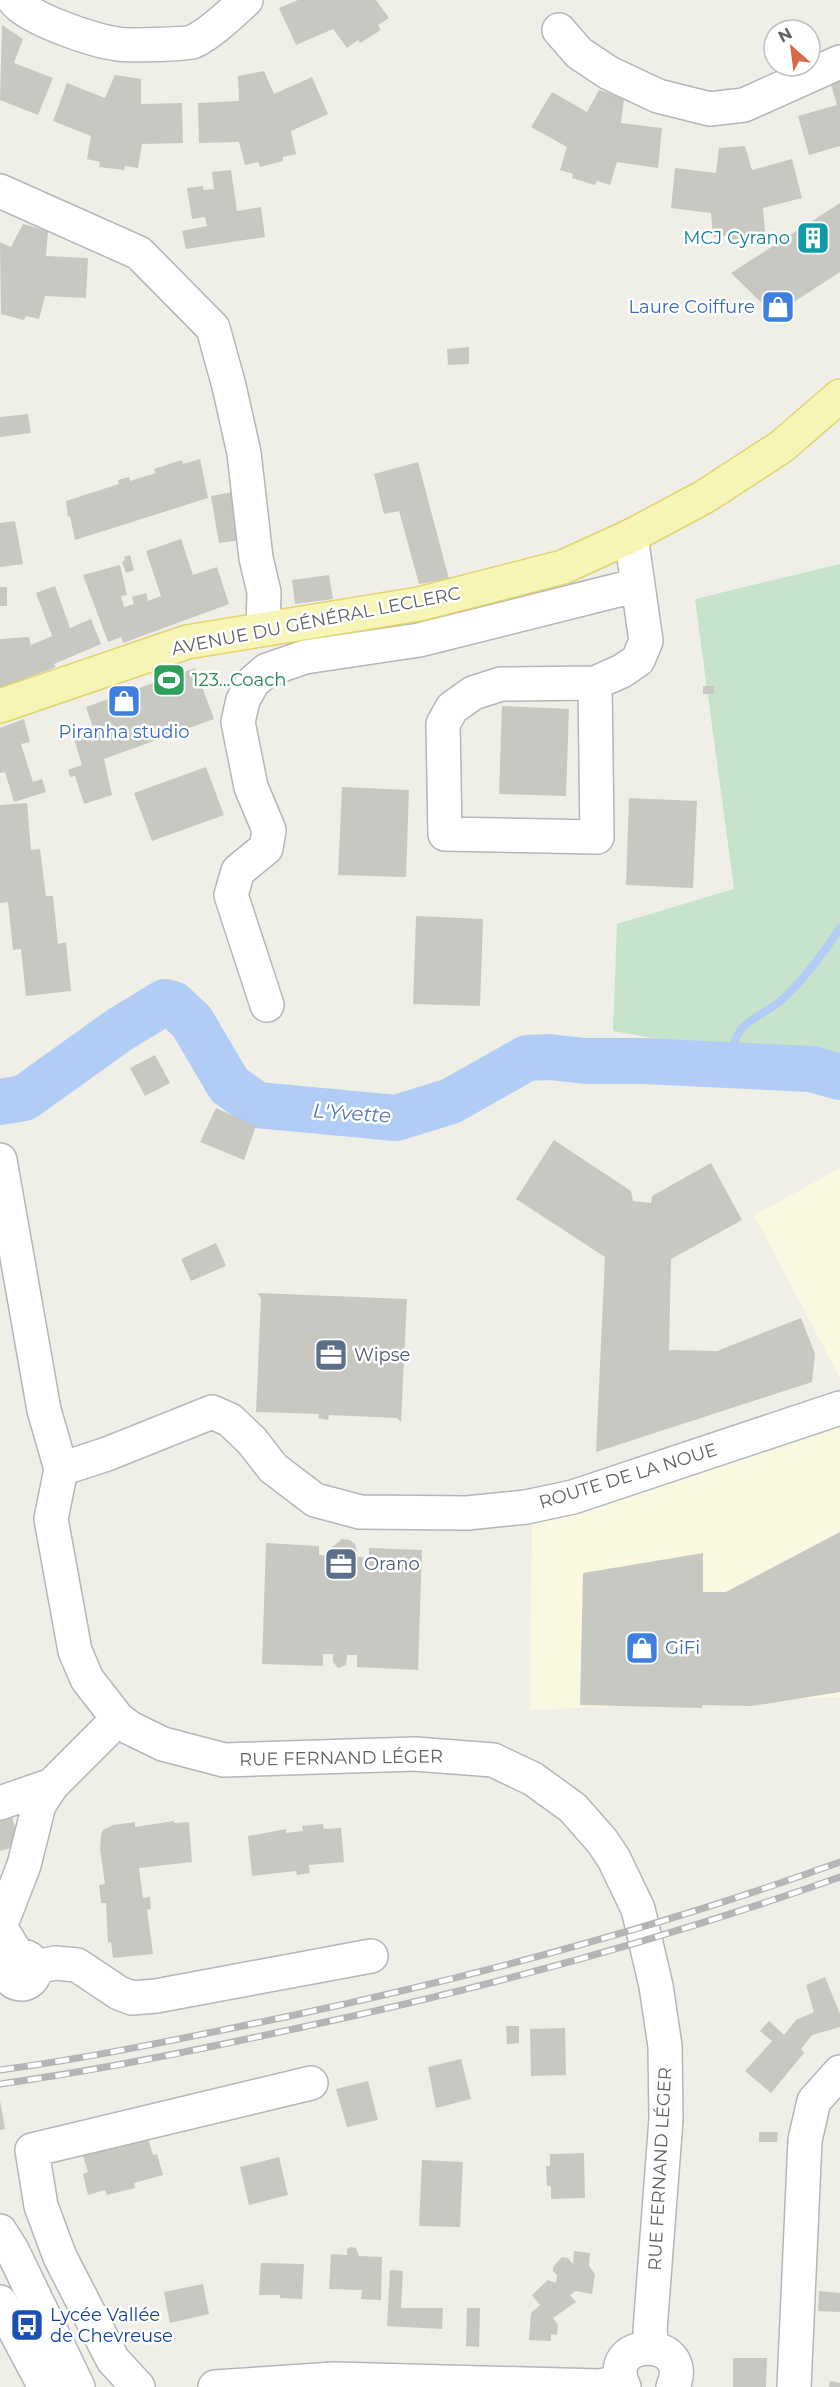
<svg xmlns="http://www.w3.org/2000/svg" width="840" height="2387" font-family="Montserrat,sans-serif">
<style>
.commercial{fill:#faf8e1}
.green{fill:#c7e3cc}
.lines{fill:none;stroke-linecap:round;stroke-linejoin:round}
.stream{stroke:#b1cdf5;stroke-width:8}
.river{stroke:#b1cdf5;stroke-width:46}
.building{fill:#c8c8c2}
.minor-casing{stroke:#b4b6ba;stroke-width:36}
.major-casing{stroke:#e1d36f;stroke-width:36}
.minor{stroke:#fff;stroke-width:33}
.major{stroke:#f6f5b6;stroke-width:33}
.rail-casing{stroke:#b5b5b6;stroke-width:7}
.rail{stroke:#fff;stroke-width:4.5;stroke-dasharray:14;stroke-linecap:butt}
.labels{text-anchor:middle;stroke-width:5;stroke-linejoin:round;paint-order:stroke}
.culture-label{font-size:18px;fill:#0d838f;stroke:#fff;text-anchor:end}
.shop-label{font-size:18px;fill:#366cbe;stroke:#fff;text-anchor:end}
.street-label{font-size:18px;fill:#5f6166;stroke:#fff}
.leisure-label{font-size:18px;fill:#27864d;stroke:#fff;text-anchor:start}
.service-label{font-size:18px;fill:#4e5e75;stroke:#fff;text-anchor:start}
.transit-label{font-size:18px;fill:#164399;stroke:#fff;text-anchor:start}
.water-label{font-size:20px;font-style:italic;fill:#5676b6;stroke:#fff}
</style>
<rect width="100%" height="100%" fill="#efeee7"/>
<!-- commercial -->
<path class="commercial" d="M840 1168V1378L754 1215Z
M840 1408V1697L530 1710 532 1513Z"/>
<!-- green -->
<path class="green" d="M840 564V1071L613 1031 617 924 734 889 695 599Z"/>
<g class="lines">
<!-- stream -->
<path class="stream" d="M729 1064C736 1013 758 1024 788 994 807 975 825 951 840 928"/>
<!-- river -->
<path class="river" d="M0 1102 24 1098 119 1030 165 1002 173 1004 192 1022 229 1085 257 1105 396 1118 451 1101 527 1058 549 1057 586 1061H643L811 1069 840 1077"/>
</g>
<!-- building -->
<path class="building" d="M298 0H376L389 18 378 25 381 30 360 43 358 40 347 48 333 29 296 45 279 8Z
M2 25 23 39 14 63 53 78 38 115 0 100Z
M264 71 274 94 312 77 328 114 291 131 296 154 283 157V161L260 167 258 162 245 165 239 142 199 143 198 103 239 101 238 76Z
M115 75 141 79V104L182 103 183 143 142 144 138 168 125 166 124 170 99 167 100 162 87 159 91 136 53 121 67 83 105 98Z
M840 76V146L809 155 798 116 837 105 830 81Z
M599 90 624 98 621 123 662 128 658 168 617 162 610 185 597 181 595 185 572 178 573 174 560 170 567 147 531 127 552 92 587 112Z
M745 146 752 170 792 159 802 198 763 208 765 232 751 233 752 238 727 240V236L713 237 711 213 671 208 675 168 716 173 719 148Z
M231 170 237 211 261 207 265 237 186 249 182 231 207 226 205 217 192 219 187 188 203 186V190L214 189 212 172Z
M840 203V272L774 315 731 273Z
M23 224 48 231 46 256 88 258 86 298 45 296 39 319 26 316 24 320 1 314 0 242 11 247Z
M469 347V364L448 365 447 349Z
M28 414 31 433 0 437V417Z
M200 459 208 498 75 540 70 516 68 517 66 501 119 484 118 480 129 477 130 481 156 473 154 469 182 460 183 464Z
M418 462 449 579 419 584 399 511 384 514 374 474Z
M233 492 241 540 219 543 211 496Z
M15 521 23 564 0 567V523Z
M181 539 193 575 217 567 229 604 123 643 121 637 108 642 83 575 120 565 127 595 121 596 124 607 134 604 132 597 146 593 148 601 161 596 146 551Z
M130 555 134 570 126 573 122 562 125 560 124 557Z
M329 575 333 599 295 604 292 580Z
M55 586 70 628 91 619 101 644 54 664 56 667 0 688V639L29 637 31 645 52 636 36 593Z
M0 587H7V606H0Z
M195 668 214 719 104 759 112 795 84 804 75 776 70 777 68 770 82 765 73 736 94 730 86 707Z
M703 686H714V694H703Z
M502 706 569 709 566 796 499 794Z
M24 719 30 742 21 744 33 782 42 779 46 792 14 802 5 772 0 773V728Z
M206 767 224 815 152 841 134 793Z
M342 787 409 790 406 877 338 875Z
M629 798 697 801 693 888 626 885Z
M27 803 31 850 40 849 46 896H53L58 944 66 942 71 991 26 996 21 949 13 950 8 902 0 903V805Z
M416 916 483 919 480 1006 413 1004Z
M155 1055 170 1083 145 1096 130 1068Z
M216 1108 256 1126 244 1160 200 1142Z
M554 1140 631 1191 633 1201 651 1203 652 1196 711 1163 742 1220 671 1259 669 1350 717 1351 801 1318 815 1354 812 1382 596 1452 605 1257 516 1199Z
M216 1243 226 1266 191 1281 181 1259Z
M257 1293 407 1299 401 1422 397 1418 329 1415 328 1420 318 1418 319 1414 256 1412 261 1298Z
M840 1532V1692L752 1706 702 1705V1708L580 1705 583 1573 703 1553V1592H726Z
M342 1539 350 1540 355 1544 358 1557 369 1558V1548L422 1550 418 1670 357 1667V1655H347L346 1665 338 1668 333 1662V1654H323V1666L262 1664 266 1543 319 1546V1555L330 1556 331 1548Z
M12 1817 20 1845 0 1851V1821Z
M174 1821V1823L189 1822 192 1862 139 1868 143 1898 150 1897 151 1909 147 1910 153 1954 113 1958 111 1942 108 1943 106 1903H101L99 1885 105 1884 100 1849 101 1834 103 1830 113 1825 135 1822V1827Z
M323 1824 324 1829 341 1828 344 1862 309 1865 310 1873 297 1875 296 1871 252 1876 248 1836 286 1829V1833L303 1831 302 1826Z
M825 1977 840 2014V2027L812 2035 801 2049 804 2053 771 2093 745 2071 772 2041 760 2031 769 2021 784 2035 796 2020 814 2012 806 1985Z
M506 2026H519V2043L507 2044Z
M565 2028 566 2075 531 2076 530 2029Z
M461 2059 471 2099 436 2108 428 2067Z
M368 2081 378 2120 347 2127 336 2089Z
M0 2100 5 2129 0 2130Z
M759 2132H778L777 2142H759Z
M147 2135 153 2155 157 2154 163 2175 134 2183 135 2188 107 2195 105 2190 88 2195 83 2174 88 2172 82 2153Z
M584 2153 585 2198 551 2199V2186H547L546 2166H550V2154Z
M279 2157 288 2195 249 2205 240 2167Z
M422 2160 463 2162 460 2227 419 2226Z
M350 2247 356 2248 359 2256 382 2257 381 2300 361 2299 362 2290 329 2289 331 2254 347 2255V2249Z
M574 2251 590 2253 589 2266 595 2274 592 2294 576 2291 570 2295 576 2302 553 2318 558 2325 557 2335 551 2334V2341L529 2340 531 2313 540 2305 532 2295 548 2280 556 2283 557 2275 553 2271V2267L562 2257 568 2258 573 2264Z
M261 2263 304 2264 302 2299 280 2298V2295H259Z
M390 2270 403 2271 401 2308H443L442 2329 387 2326Z
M203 2284 209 2314 170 2323 164 2292Z
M819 2291 840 2293V2312L818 2311Z
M467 2308H480L479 2347 466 2346Z
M733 2358H767L766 2387H733Z
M830 2381 840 2383V2387H829Z"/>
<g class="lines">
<!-- minor casing -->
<g class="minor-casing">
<path id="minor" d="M14 0C27 19 95 41 118 44 126 46 186 44 192 42 208 36 233 12 246 0
M559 30 579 53 609 73 658 96 710 109 744 105 840 62
M0 191 139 253 213 328 229 386 244 453 256 558 264 592 263 629
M595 683 597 837 445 834 443 724 452 708 473 693 501 684 595 683 622 671 638 660 646 641 631 536
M267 1005 231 895 238 871 266 848 269 830 251 787 238 722 243 700 253 682 267 670 305 657 419 640 638 585
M0 1160 44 1410 61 1469 51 1519 75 1651 87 1679 118 1719 130 1728 163 1744 224 1760 415 1754 493 1760 533 1779 573 1808 602 1841 614 1859 638 1909 656 1986 665 2046 666 2119 650 2330 652 2347
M61 1469 107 1454 212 1412 230 1420 252 1441 273 1468 315 1500 360 1512 467 1513 526 1507 573 1497 840 1408
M0 1803 52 1785
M7 1970a14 14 0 1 1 28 0a14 14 0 1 1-28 0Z
M18 1956 0 1927 24 1865 39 1805 52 1785 118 1719
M36 1967 55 1963 77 1965 119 1993 132 1998 156 1996 371 1956
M0 2231 12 2250 78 2387
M0 2302 45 2387
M138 2387 113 2360 60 2257 41 2206 32 2150 311 2083
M215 2387 334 2379 599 2386 621 2382
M624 2387C600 2336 695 2335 673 2387
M794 2387 805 2140 814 2101 840 2072"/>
</g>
<!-- major casing -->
<g class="major-casing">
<path id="major" d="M0 706 187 642 419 604 563 567 631 536 704 497 781 447 840 396"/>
</g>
<!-- minor -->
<use href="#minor" class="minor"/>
<!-- major -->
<use href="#major" class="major"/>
<!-- rail casing -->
<g class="rail-casing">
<path id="rail" d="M0 2070C97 2057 194 2036 290 2016 476 1976 661 1927 840 1862
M0 2084C102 2070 203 2049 303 2027 485 1988 665 1939 840 1877"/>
</g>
<!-- rail -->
<use href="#rail" class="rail"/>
</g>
<!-- icons -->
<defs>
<g id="building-square" transform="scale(1.725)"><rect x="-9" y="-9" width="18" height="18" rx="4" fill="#0f9aa8" stroke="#fff"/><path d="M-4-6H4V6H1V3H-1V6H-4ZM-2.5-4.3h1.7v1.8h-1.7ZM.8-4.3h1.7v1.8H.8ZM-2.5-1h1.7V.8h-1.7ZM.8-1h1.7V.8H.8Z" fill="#fff"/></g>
<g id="shop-square" transform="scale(1.725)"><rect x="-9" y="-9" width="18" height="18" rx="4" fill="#3f7fe0" stroke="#fff"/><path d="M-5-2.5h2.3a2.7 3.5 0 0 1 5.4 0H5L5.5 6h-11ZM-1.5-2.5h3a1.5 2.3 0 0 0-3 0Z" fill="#fff"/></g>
<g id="stadium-square" transform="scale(1.725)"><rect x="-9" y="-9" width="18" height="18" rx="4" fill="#2e9e5b" stroke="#fff"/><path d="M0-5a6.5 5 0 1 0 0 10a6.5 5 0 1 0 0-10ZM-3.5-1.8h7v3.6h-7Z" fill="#fff"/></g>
<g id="office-square" transform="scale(1.725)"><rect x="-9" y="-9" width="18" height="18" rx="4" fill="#5c6f8a" stroke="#fff"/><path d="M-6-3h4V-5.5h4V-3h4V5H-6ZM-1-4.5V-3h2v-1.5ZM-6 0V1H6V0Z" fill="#fff"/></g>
<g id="bus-square" transform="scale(1.725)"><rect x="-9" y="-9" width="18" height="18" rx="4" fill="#1a4fb4" stroke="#fff"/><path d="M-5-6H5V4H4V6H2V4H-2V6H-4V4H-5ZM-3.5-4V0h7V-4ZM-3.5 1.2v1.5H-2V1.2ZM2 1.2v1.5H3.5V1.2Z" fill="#fff"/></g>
</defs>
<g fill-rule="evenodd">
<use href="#building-square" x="813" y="238"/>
<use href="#shop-square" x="778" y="307"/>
<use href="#stadium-square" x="169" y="680"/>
<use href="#shop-square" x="124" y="701"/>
<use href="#office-square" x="331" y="1355"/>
<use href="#office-square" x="341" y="1564"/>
<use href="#shop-square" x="642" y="1648"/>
<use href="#bus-square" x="27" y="2325"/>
</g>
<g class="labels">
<!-- culture labels -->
<g class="culture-label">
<text x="790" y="244">MCJ Cyrano</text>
</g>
<!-- shop labels -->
<g class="shop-label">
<text x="755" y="313">Laure Coiffure</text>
<text x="124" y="738" text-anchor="middle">Piranha studio</text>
<text x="665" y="1654" text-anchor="start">GiFi</text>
</g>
<!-- street labels -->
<g class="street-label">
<text transform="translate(316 621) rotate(-11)" y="6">AVENUE DU GÉNÉRAL LECLERC</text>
<text transform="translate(628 1476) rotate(-17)" y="6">ROUTE DE LA NOUE</text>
<text transform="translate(341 1758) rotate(-1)" y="6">RUE FERNAND LÉGER</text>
<text transform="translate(660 2169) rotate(-87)" y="6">RUE FERNAND LÉGER</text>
</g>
<!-- leisure labels -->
<g class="leisure-label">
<text x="192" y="686">123...Coach</text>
</g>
<!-- service labels -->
<g class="service-label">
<text x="354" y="1361">Wipse</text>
<text x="364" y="1570">Orano</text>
</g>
<!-- transit labels -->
<g class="transit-label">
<text x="50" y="2321">Lycée Vallée<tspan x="50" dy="21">de Chevreuse</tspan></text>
</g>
<!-- water labels -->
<g class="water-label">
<text transform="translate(352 1113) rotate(4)" y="7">L'Yvette</text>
</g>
</g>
<!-- north arrow -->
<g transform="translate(792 48) rotate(332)"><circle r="28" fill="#ffffff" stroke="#bfc0c2" stroke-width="1.5"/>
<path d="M0-4.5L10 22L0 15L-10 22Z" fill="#d56948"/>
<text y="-9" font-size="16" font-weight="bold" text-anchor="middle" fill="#5f6166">N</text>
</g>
</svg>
